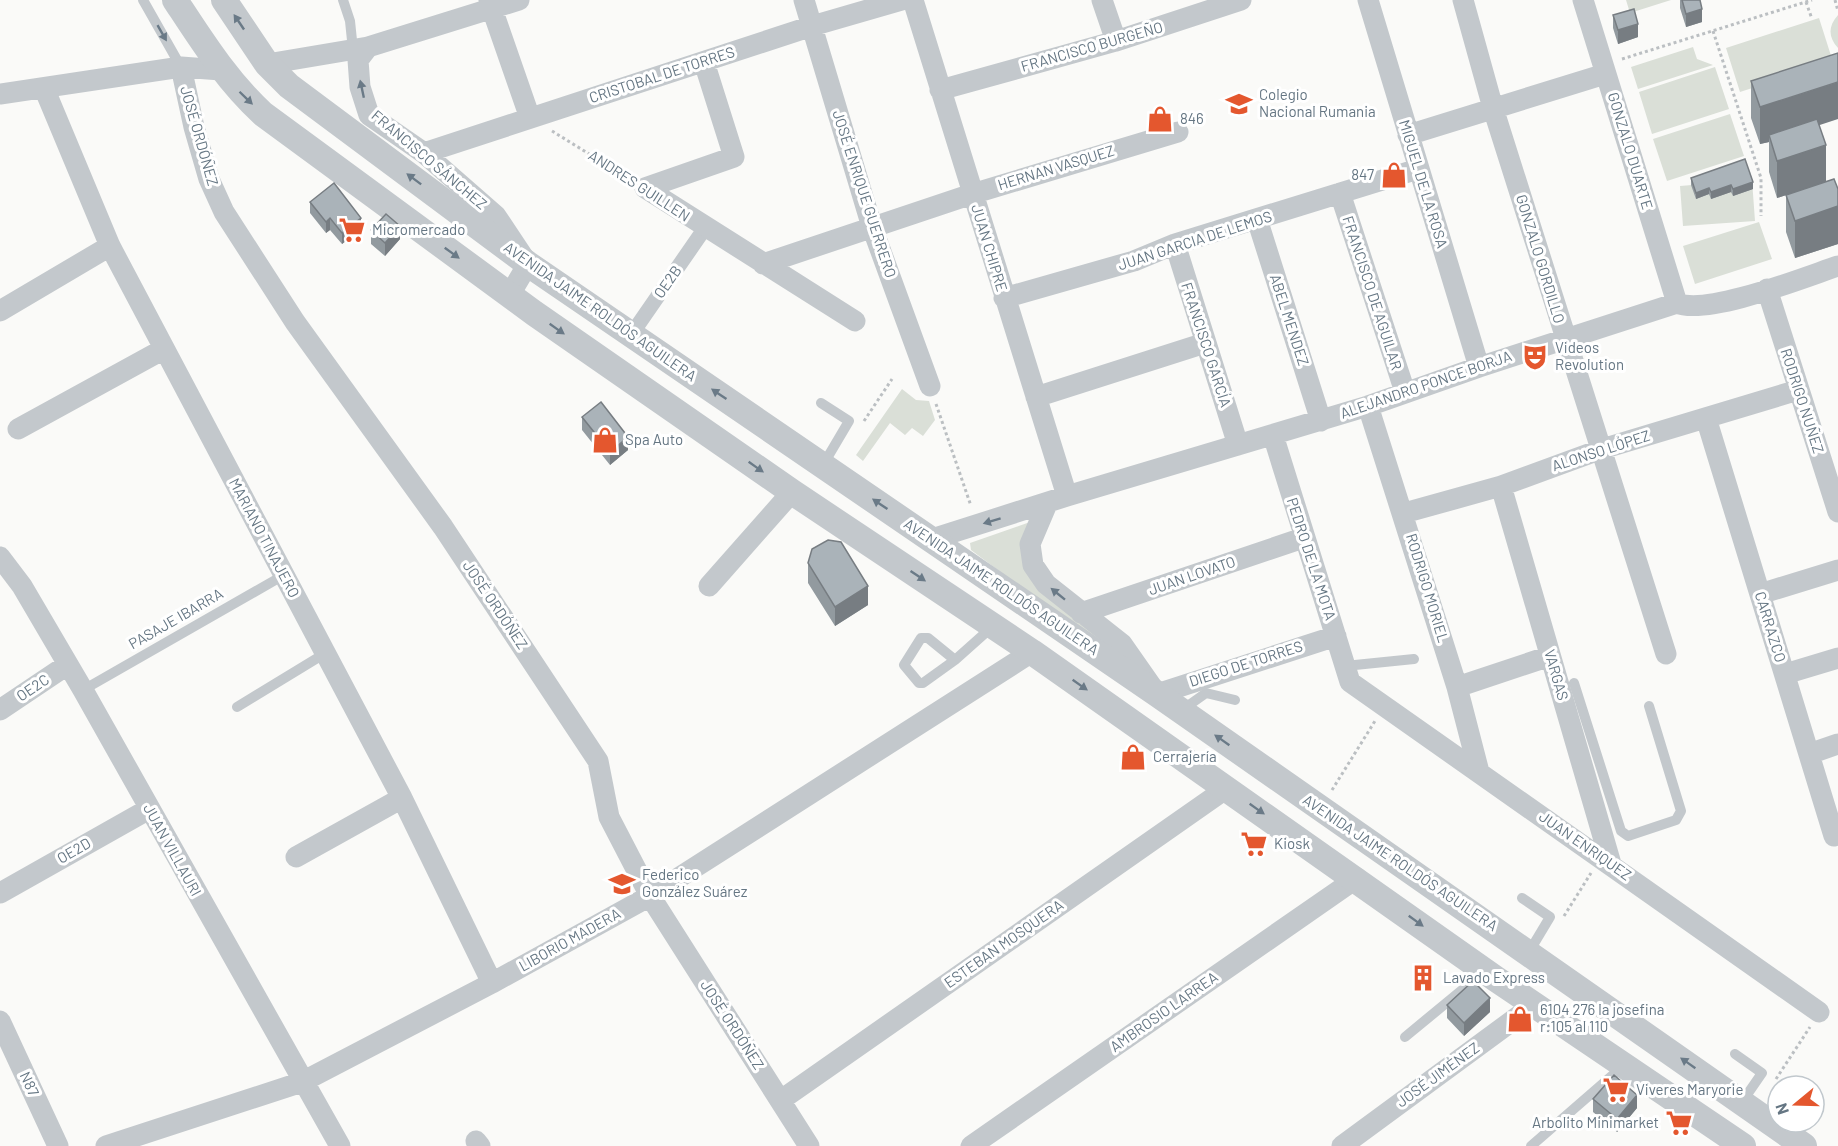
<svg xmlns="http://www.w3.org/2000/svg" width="1838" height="1146" font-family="Barlow,sans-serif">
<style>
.green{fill:#dadfd7}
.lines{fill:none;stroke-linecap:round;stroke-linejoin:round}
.path{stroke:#bbbfc2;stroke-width:3;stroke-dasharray:3 3;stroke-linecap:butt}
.service{stroke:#c3c8cc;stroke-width:10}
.pedestrian{stroke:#c3c8cc;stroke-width:15}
.minor{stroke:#c3c8cc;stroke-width:21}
.tertiary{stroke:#c3c8cc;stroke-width:26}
.wall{fill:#929a9f}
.shaded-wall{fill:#777d82}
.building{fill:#aab3b9;stroke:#777d82;stroke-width:1.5}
.oneway{fill:#6a7a87}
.labels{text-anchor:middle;stroke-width:6;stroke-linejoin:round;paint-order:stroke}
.street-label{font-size:15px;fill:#657683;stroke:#fff}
.poi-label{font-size:15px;fill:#657683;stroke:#fff;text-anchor:start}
</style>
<rect width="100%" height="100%" fill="#fafaf8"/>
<!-- green -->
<path class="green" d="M1626 0H1671L1630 13Z
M1838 15V48C1828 37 1828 26 1838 15Z
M1819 18 1833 62 1740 92 1726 48Z
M1693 47 1697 59 1713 65 1638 89 1631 67Z
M1715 67 1729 109 1652 134 1639 92Z
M1730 114 1744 156 1667 181 1653 139Z
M1752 180 1755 221 1683 226 1680 186Z
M1759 222 1772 259 1695 284 1683 246Z
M902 389 916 400 929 401 935 420 923 436 912 428 905 435 890 423 863 461 856 455Z
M1030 522 1023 544 1105 638 1101 647 971 550 970 543Z"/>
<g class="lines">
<!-- path -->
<path class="path" d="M1835 0 1838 11
M1806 2 1812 19
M1713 31 1761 178V216
M1622 59 1812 0
M552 131 628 178
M936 404 971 506
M864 421 892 379
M1332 790 1375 721
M1564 916 1591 873
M1776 1079 1810 1027"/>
<!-- service -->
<path class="service" d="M143 0 181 67
M343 0 350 21 353 50
M821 403 849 421 823 465
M955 660 923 683H919L904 665 921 638H928L955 660 992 627
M1345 666 1414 659
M1574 683 1621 831 1628 836 1676 820 1681 811 1649 706
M83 690 284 575
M237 707 324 654
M1182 710 1206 693 1235 700
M1522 898 1550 917 1529 952
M1405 1037 1485 971
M1735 1054 1762 1073 1742 1102
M1531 1146 1622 1067"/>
<!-- pedestrian -->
<path class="pedestrian" d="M631 335 705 228"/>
<!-- minor -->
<path class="minor" d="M489 0 530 118
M804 0 872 227 930 386
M913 0 1067 496
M1102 0 1116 41
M1368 0 1479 367
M1463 0 1493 108 1666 654
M1583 0 1677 303
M368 47 358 60 360 87 369 115 424 153 496 216 528 264 509 296
M267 64 368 47 519 0
M181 67 194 127 209 179 224 212 295 322 443 527 598 761 609 817 650 896 809 1146
M44 88 110 246 402 798 492 983
M940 90 1116 41 1241 0
M0 94 181 67 221 70
M1408 135 1605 74
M424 153 812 26 902 0
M645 188 855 321
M645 188 734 157 704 62
M1340 193 1405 392
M1257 219 1321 421
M1175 244 1238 445
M763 264 972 194 1178 132
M1767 289 1838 512
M1004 298 1134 261 1175 244 1418 169
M0 311 110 246
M1036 397 1205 343
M1368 406 1457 687 1479 772
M1706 418 1834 836 1838 835
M18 429 164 349
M1273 435 1350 682 1819 1012
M1501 486 1611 864
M1047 504 1030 544 1033 565 1046 584 1122 644 1157 694 1336 636
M1404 513 1501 486 1602 449 1798 390
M932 539 1067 496 1368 406 1479 367 1677 303C1707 316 1805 277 1838 266
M0 557 22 586 83 690 340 1146
M709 586 792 492
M1760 594 1838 570
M1081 613 1303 538
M1785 674 1838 658
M1457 687 1550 656
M0 710 67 665
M1809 754 1838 744
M296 857 402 798
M0 893 149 809
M0 1021 58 1146
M781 1100 1227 788
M476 1141 480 1146
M106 1146 302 1082 492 983 650 896 1032 652
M971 1146 1357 878
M1342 1146 1535 1004"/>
<!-- tertiary -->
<path class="tertiary" d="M175 0C202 41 227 81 263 114L534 313 792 492 1032 652 1496 979 1743 1146
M224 0 267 64 289 86 528 264 1157 694 1804 1146"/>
</g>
<!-- wall -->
<path class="wall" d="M1680 0H1700L1702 22 1686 27 1680 8Z
M1613 15 1638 37 1618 44 1613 28Z
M1751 81 1819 125 1826 182 1838 189V244L1795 258 1786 232V195L1792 193 1777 198 1769 172V142L1760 144 1751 118Z
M1691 178 1753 189 1733 196 1731 192 1711 199 1709 194 1696 199 1691 185Z
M310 202 361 229 342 244 330 230 326 233 310 213Z
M371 230 400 239 385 256 371 244Z
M582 417 628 450 610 465 582 430Z
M808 563 868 605 835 626 808 583Z
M1447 1005 1490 1012 1464 1036 1447 1018Z
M1593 1099 1637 1108 1617 1132 1593 1112Z"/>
<!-- shaded-wall -->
<path class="shaded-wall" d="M1702 9V22L1686 27V14Z
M1638 24V37L1618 44V30Z
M1838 82V119L1771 141 1769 135V142L1760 144V107Z
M1826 145V182L1777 198V161Z
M1753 182V189L1733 196V189Z
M1731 185V192L1711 199V192Z
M1709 188V194L1696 199V193Z
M1838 206V244L1795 258V221Z
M330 218V230L326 233V222Z
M361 218V229L342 244V233Z
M400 226V239L385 256V243Z
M628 437V450L610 465V452Z
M868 586V605L835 626V607Z
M1490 998V1012L1464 1036V1023Z
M1637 1095V1108L1617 1132V1119Z"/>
<!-- building -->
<path class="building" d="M1682 0H1700L1702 9 1686 14Z
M1634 9 1638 24 1618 30 1613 15Z
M1838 53V82L1760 107 1751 81Z
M1817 119 1826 145 1777 161 1769 135Z
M1745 159 1753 182 1733 189 1731 185 1711 192 1709 188 1696 193 1691 178Z
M1834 179 1838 189V206L1795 221 1786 195Z
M334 183 361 218 342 233 330 218 326 222 310 202Z
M386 214 400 226 385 243 371 230Z
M601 402 628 437 610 452 582 417Z
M828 540 841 542 868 586 835 607 808 563 812 549Z
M1473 981 1490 998 1464 1023 1447 1005Z
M1614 1075 1637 1095 1617 1119 1593 1099Z"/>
<!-- one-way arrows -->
<defs><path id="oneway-solid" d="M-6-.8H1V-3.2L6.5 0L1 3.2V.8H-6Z" transform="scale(1.5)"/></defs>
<g class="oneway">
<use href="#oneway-solid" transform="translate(239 22) rotate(-124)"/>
<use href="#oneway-solid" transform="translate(162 33) rotate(60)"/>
<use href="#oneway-solid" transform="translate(362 89) rotate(-102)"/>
<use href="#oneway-solid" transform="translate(246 98) rotate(44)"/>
<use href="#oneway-solid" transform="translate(414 179) rotate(-143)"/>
<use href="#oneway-solid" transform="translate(452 253) rotate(36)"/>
<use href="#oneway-solid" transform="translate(557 329) rotate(35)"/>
<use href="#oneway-solid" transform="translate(719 394) rotate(-146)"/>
<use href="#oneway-solid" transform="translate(756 467) rotate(35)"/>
<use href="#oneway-solid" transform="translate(880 504) rotate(-146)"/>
<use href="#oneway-solid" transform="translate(992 521) rotate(163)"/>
<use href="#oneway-solid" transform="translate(918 576) rotate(34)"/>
<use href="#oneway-solid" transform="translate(1058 594) rotate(-141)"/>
<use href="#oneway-solid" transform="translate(1080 685) rotate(35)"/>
<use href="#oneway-solid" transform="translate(1222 740) rotate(-145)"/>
<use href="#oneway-solid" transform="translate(1257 809) rotate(35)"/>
<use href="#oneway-solid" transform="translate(1416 921) rotate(36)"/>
<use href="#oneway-solid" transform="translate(1688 1063) rotate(-145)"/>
</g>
<!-- icons -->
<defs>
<g id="university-bare" transform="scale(2.07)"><path d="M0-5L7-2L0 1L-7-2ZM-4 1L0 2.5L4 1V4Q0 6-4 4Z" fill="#e4572e" stroke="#fff" stroke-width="2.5" paint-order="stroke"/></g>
<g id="shop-bare" transform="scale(2.07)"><path d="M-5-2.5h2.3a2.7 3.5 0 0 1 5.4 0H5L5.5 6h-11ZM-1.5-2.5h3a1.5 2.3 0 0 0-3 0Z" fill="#e4572e" stroke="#fff" stroke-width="2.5" paint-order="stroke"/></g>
<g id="supermarket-bare" transform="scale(2.07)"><path d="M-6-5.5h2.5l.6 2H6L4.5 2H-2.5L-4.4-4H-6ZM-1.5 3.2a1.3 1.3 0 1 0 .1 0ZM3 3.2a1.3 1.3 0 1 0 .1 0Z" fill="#e4572e" stroke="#fff" stroke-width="2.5" paint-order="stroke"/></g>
<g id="theatre-bare" transform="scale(2.07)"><path d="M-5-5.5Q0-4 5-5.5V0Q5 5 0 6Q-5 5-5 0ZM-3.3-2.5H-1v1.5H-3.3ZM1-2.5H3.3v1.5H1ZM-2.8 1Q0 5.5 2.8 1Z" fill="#e4572e" stroke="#fff" stroke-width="2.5" paint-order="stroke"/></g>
<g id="school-bare" transform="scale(2.07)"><path d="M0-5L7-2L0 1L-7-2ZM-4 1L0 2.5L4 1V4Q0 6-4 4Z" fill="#e4572e" stroke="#fff" stroke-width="2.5" paint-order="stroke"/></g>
<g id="building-bare" transform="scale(2.07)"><path d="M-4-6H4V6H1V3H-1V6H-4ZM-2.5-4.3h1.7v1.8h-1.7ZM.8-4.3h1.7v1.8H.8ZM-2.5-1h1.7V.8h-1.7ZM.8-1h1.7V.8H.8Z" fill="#e4572e" stroke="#fff" stroke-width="2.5" paint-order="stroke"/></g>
</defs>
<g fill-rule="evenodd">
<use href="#university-bare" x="1239" y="104"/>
<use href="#shop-bare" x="1160" y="119"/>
<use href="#shop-bare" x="1394" y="175"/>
<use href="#supermarket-bare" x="352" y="230"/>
<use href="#theatre-bare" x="1535" y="357"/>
<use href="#shop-bare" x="605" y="440"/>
<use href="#shop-bare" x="1133" y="757"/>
<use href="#supermarket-bare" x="1254" y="844"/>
<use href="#school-bare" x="622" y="884"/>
<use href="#building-bare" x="1423" y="978"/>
<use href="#shop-bare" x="1520" y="1019"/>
<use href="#supermarket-bare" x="1616" y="1090"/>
<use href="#supermarket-bare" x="1679" y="1123"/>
</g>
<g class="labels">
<!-- street labels -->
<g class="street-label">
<text transform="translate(1092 47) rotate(-16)" y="5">FRANCISCO BURGEÑO</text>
<text transform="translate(662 75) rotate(-18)" y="5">CRISTOBAL DE TORRES</text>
<text transform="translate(199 136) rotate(74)" y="5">JOSÉ ORDÓÑEZ</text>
<text transform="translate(1630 151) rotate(73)" y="5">GONZALO DUARTE</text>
<text transform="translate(429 160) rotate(40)" y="5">FRANCISCO SÁNCHEZ</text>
<text transform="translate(1056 168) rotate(-17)" y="5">HERNAN VASQUEZ</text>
<text transform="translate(1423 184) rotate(73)" y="5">MIGUEL DE LA ROSA</text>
<text transform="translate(639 186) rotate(33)" y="5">ANDRES GUILLEN</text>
<text transform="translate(864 194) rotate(72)" y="5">JOSÉ ENRIQUE GUERRERO</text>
<text transform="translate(1195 241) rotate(-18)" y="5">JUAN GARCIA DE LEMOS</text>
<text transform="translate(989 248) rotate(73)" y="5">JUAN CHIPRE</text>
<text transform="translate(1540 259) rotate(73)" y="5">GONZALO GORDILLO</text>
<text transform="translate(668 282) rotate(-55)" y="5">OE2B</text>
<text transform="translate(1372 293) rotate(72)" y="5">FRANCISCO DE AGUILAR</text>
<text transform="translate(600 312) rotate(35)" y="5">AVENIDA JAIME ROLDÓS AGUILERA</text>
<text transform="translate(1289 320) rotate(72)" y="5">ABEL MENDEZ</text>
<text transform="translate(1206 345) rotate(72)" y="5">FRANCISCO GARCÍA</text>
<text transform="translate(1426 385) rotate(-19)" y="5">ALEJANDRO PONCE BORJA</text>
<text transform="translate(1802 401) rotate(72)" y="5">RODRIGO NUÑEZ</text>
<text transform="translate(1601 451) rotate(-18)" y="5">ALONSO LÓPEZ</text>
<text transform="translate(264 538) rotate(62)" y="5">MARIANO TINAJERO</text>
<text transform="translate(1311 559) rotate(72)" y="5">PEDRO DE LA MOTA</text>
<text transform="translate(1192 576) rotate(-19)" y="5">JUAN LOVATO</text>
<text transform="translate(1001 587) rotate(34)" y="5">AVENIDA JAIME ROLDÓS AGUILERA</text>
<text transform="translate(1427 588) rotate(73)" y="5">RODRIGO MORIEL</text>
<text transform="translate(495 605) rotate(56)" y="5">JOSÉ ORDÓÑEZ</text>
<text transform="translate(176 619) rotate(-30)" y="5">PASAJE IBARRA</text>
<text transform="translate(1770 627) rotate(73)" y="5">CARRAZCO</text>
<text transform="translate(1246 664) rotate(-18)" y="5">DIEGO DE TORRES</text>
<text transform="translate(1556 675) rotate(74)" y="5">VARGAS</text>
<text transform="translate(33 688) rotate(-34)" y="5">OE2C</text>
<text transform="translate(1585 846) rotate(35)" y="5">JUAN ENRIQUEZ</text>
<text transform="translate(172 850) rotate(61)" y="5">JUAN VILLAURI</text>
<text transform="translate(74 851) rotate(-30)" y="5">OE2D</text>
<text transform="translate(1400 863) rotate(34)" y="5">AVENIDA JAIME ROLDÓS AGUILERA</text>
<text transform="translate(570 940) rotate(-29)" y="5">LIBORIO MADERA</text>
<text transform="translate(1004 944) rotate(-35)" y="5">ESTEBAN MOSQUERA</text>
<text transform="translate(1164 1012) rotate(-35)" y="5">AMBROSIO LARREA</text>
<text transform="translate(732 1025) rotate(57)" y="5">JOSÉ ORDÓÑEZ</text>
<text transform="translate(1438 1075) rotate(-36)" y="5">JOSÉ JIMÉNEZ</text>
<text transform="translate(29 1084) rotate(65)" y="5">N87</text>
</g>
<!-- poi labels -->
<g class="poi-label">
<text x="1259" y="100">Colegio<tspan x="1259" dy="17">Nacional Rumania</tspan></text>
<text x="1180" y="124">846</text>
<text x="1374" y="180" text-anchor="end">847</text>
<text x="372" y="235">Micromercado</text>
<text x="1555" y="353">Videos<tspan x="1555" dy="17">Revolution</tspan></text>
<text x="625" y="445">Spa Auto</text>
<text x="1153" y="762">Cerrajería</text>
<text x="1274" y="849">Kiosk</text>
<text x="642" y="880">Federico<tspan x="642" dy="17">González Suárez</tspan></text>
<text x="1443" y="983">Lavado Express</text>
<text x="1540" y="1015">6104 276 la josefina<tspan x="1540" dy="17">r:105 al 110</tspan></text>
<text x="1636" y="1095">Viveres Maryorie</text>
<text x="1659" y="1128" text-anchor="end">Arbolito Minimarket</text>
</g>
</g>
<!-- north arrow -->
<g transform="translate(1796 1104) rotate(251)"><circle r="28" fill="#ffffff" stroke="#c1c8cd" stroke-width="1.5"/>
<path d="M0-4.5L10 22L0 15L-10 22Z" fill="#e4572e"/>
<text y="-9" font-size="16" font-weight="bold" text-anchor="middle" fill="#657683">N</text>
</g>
</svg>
